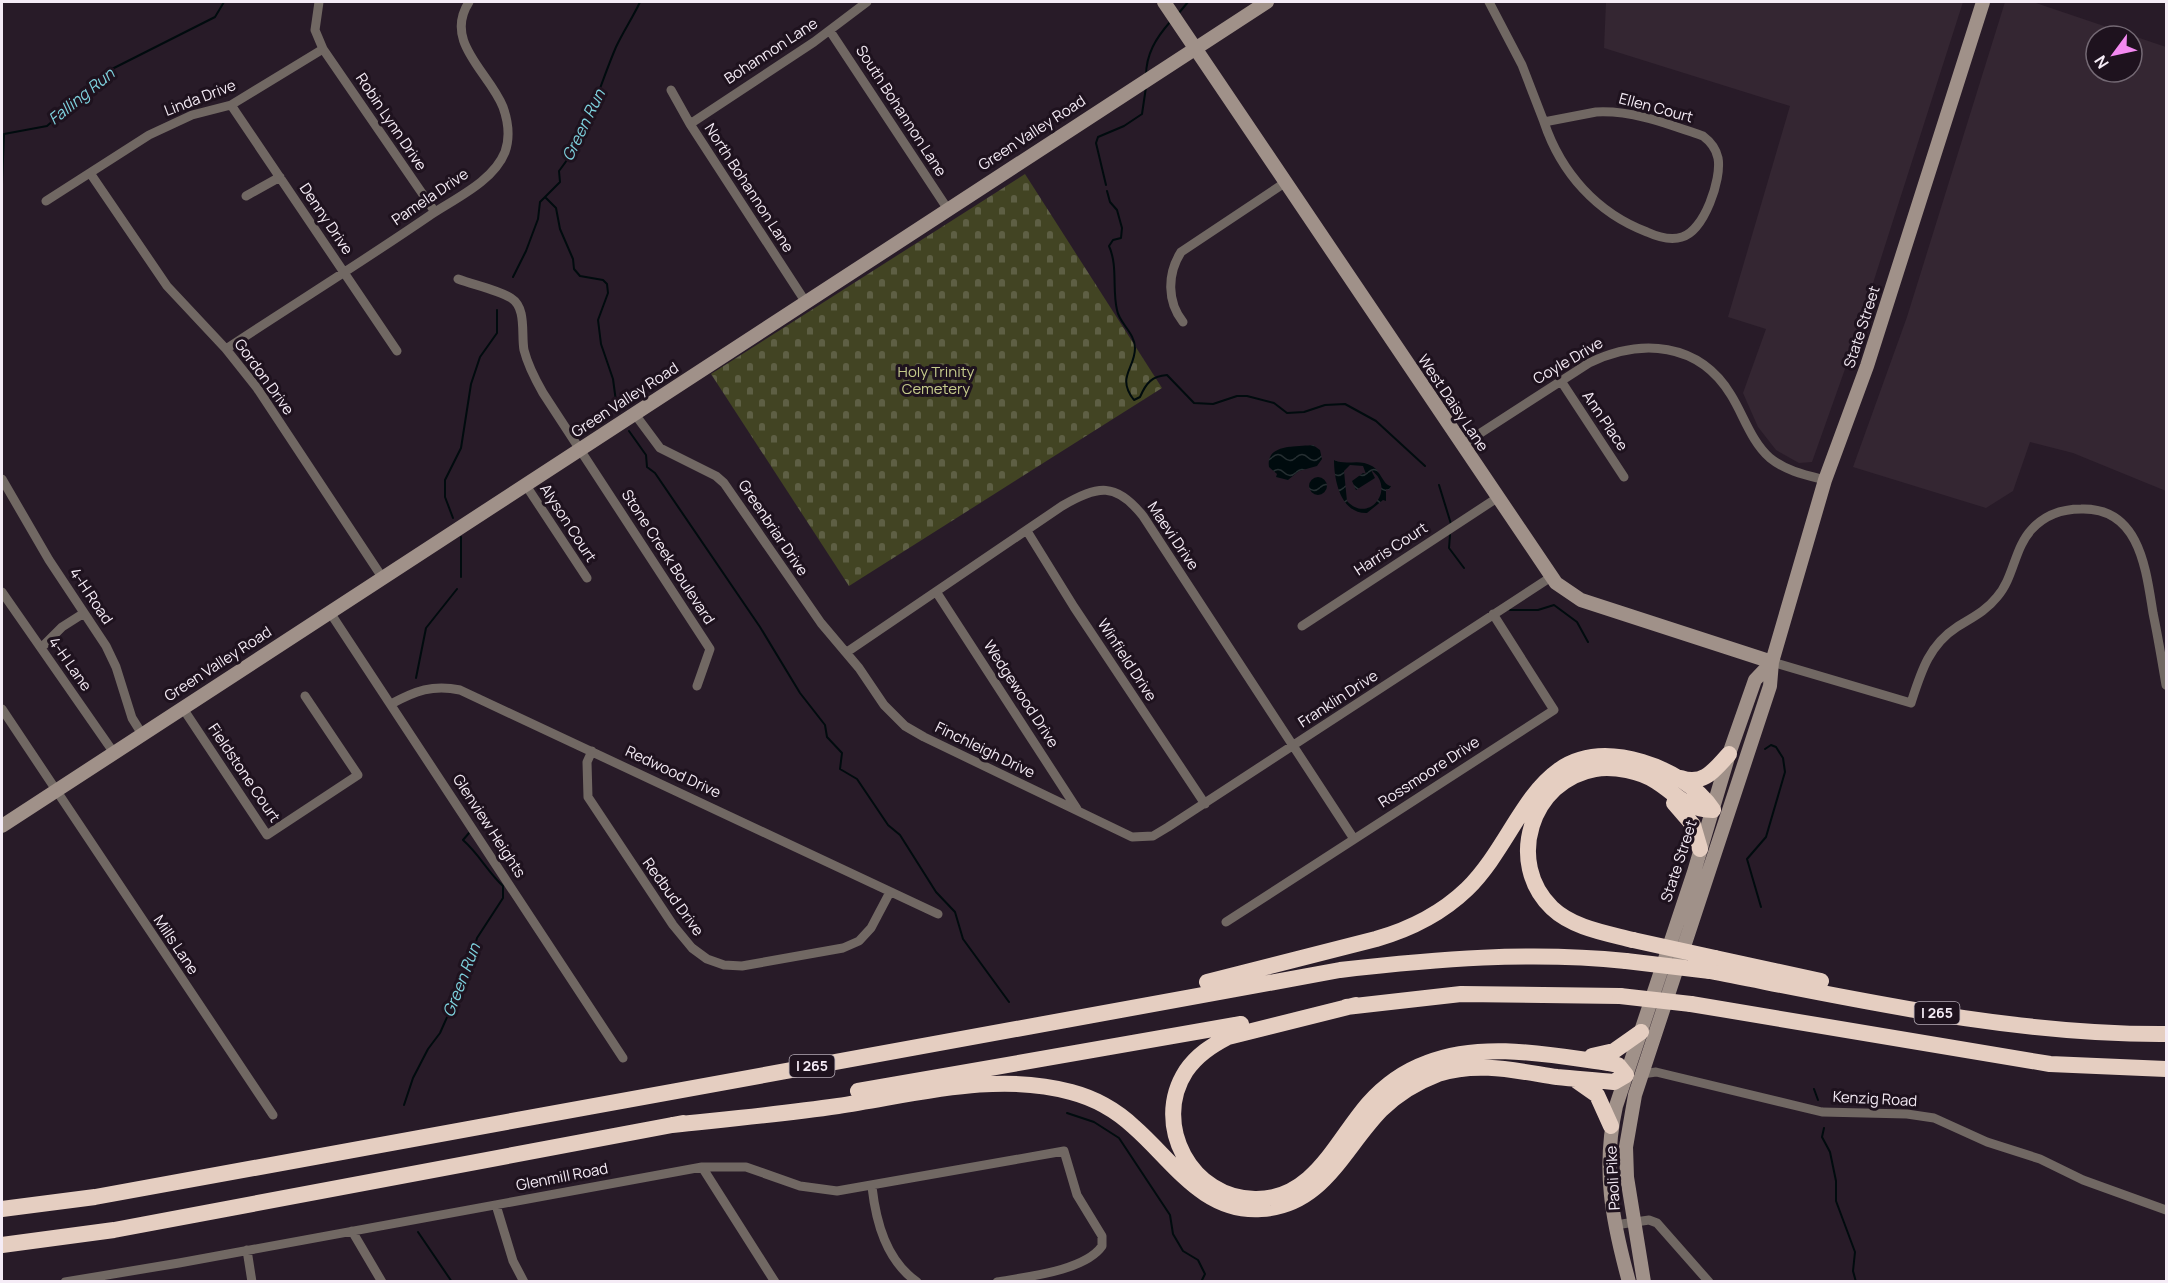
<svg xmlns="http://www.w3.org/2000/svg" width="2168" height="1283" font-family="Manrope,sans-serif">
<style>
.commercial{fill:#342632;fill-rule:evenodd}
.cemetery{fill:url(#cemetery-stones)}
.water{fill:url(#water-waves);fill-rule:evenodd}
.lines{fill:none;stroke-linecap:round;stroke-linejoin:round}
.stream{stroke:#000b0e;stroke-width:2}
.street{stroke:#716863;stroke-width:9}
.secondary{stroke:#a09189;stroke-width:14}
.highway{stroke:#e5cec1;stroke-width:16}
.highway-bridge{stroke:#e5cec1;stroke-width:16}
.labels{text-anchor:middle;stroke-width:6;stroke-linejoin:round;paint-order:stroke}
.shield{fill:#1e121e;stroke:#b4abb5;stroke-width:1.5}
.shield-label{font-size:14px;font-weight:bold;fill:#f5ecf6}
.street-label{font-size:15px;fill:#f5ecf6;stroke:#1e121e}
.park-label{font-size:15px;fill:#c6cc8c;stroke:#1e121e}
.water-label{font-size:16px;font-style:italic;fill:#7ed2de;stroke:#1e121e}
</style>
<defs>
<pattern id="cemetery-stones" width="16" height="16" patternUnits="userSpaceOnUse" patternTransform="scale(1.5)"><rect width="16" height="16" fill="#424423"/><path d="M2 7V4a2 2 0 0 1 4 0v3zM10 15v-3a2 2 0 0 1 4 0v3z" fill="#5e5f44"/></pattern>
<pattern id="water-waves" width="16" height="10" patternUnits="userSpaceOnUse" patternTransform="scale(1.5)"><rect width="16" height="10" fill="#000b0e"/><path d="M0 5q4-4 8 0t8 0" fill="none" stroke="#262f32"/></pattern>
</defs>
<rect width="100%" height="100%" fill="#281b28"/>
<!-- commercial -->
<path class="commercial" d="M1606 2H1963L1850 355 1812 462 1799 463 1776 450 1758 427 1743 393 1766 329 1728 317 1790 106 1604 48Z
M2005 2H2033L2166 47V491L2073 453 2030 442 2013 491 1986 508 1853 467 1907 317ZM2096 36H2132V72H2096Z"/>
<!-- cemetery -->
<path class="cemetery" d="M1025 174 1162 388 849 586 711 374Z"/>
<!-- water -->
<path class="water" d="M1313 445 1320 450 1322 459 1317 466 1299 471 1288 480 1276 477 1277 474 1269 467C1265 443 1299 447 1313 445Z
M1334 460C1347 466 1359 458 1372 466 1381 471 1383 485 1391 486L1389 490 1386 489V501L1383 500 1367 513C1341 514 1334 481 1334 460ZM1350 465 1363 466 1366 474 1363 473 1352 481 1356 490 1375 478 1371 470C1397 488 1369 525 1347 501L1344 471Z
M1309 486a9 9 0 1 1 18 0a9 9 0 1 1-18 0Z"/>
<g class="lines">
<!-- stream -->
<path class="stream" d="M1178 14 1188 2
M1146 76C1146 54 1156 38 1170 22
M2 184 4 134 47 126 112 69 215 17 224 2
M1106 185 1096 143 1098 137 1124 126 1142 114 1146 87
M1107 191 1110 202 1117 210 1122 228 1121 238 1113 240 1109 246C1118 266 1112 289 1117 310 1119 323 1135 333 1135 348 1135 369 1116 377 1134 400L1140 397C1146 383 1152 376 1167 375L1194 403 1213 404 1237 396H1247L1274 403 1287 413 1304 412 1325 405 1345 404 1376 421 1425 466
M546 198 556 208 560 229 573 259 574 269 580 276 603 280 607 284 608 293 598 320 601 344 613 379 617 409
M513 277 526 251 538 219 540 202 560 182 559 171C587 135 598 89 616 47 623 32 633 17 640 2
M629 431 646 455 647 467 655 473 760 627 800 693 825 725 827 737 842 753 840 769 857 779 888 825 900 835 936 892 955 912 963 939 1009 1002
M1439 485 1451 524
M453 518 445 497V480L461 448 471 384 480 357 497 333V310
M1450 535 1449 548 1464 568
M461 577V537
M1510 610H1538L1554 605 1577 622 1588 642
M416 678 426 628 457 589
M1761 907 1747 859 1766 837 1785 772 1783 758 1776 747 1771 745 1765 749
M1814 1089 1818 1100
M404 1105 413 1078 428 1049 440 1033 468 970 477 938 503 898V886C487 871 479 854 463 840L469 833
M1067 1113 1094 1122 1119 1138 1170 1215 1173 1234 1183 1251 1198 1260 1205 1274 1201 1282
M1824 1128 1822 1137 1830 1152 1836 1181V1201L1855 1252 1853 1271 1856 1282
M418 1232 452 1282"/>
<!-- street -->
<path class="street" d="M1489 2 1522 65 1544 122
M830 31 947 208
M323 49 435 212
M671 90 690 124 805 301
M231 105 397 351
M1596 112C1633 110 1668 124 1703 136 1711 142 1716 148 1718 158 1722 179 1704 231 1682 237 1670 241 1658 237 1647 232 1597 213 1561 173 1544 122Z
M690 124 814 42 867 2
M90 173 167 286 226 349 257 388 382 577
M246 196 280 177
M46 201 149 135 192 115 231 105 323 49 315 30 319 2
M458 279C474 285 496 289 511 298 527 308 521 334 524 350 528 366 535 379 543 393L710 649 697 686
M1183 322C1167 302 1167 274 1181 252L1286 182
M226 349C294 304 362 262 429 216 454 199 493 182 505 152 510 138 508 121 503 107 489 72 443 42 469 2
M1561 381 1624 477
M634 413 660 448 716 476 724 483 821 623 859 668 884 705 905 726 924 737 1132 837 1153 836 1168 827 1551 577
M1462 445 1589 363C1641 338 1699 342 1731 395 1744 416 1751 441 1770 458 1786 471 1805 475 1825 480
M2 479 49 560 106 646 116 667 132 718 142 734
M525 484 587 578
M1027 531 1074 607 1205 804
M2 592 114 753
M937 593 1077 809
M329 611 623 1058
M1302 626 1497 498
M41 648 62 627 84 613
M847 652 1062 506C1098 485 1116 482 1143 516L1354 839
M1772 662 1911 703C1921 672 1929 645 1957 627 1971 618 1986 611 1997 597 2014 578 2014 548 2032 529 2045 515 2063 509 2081 509 2140 507 2146 570 2153 613 2158 637 2162 661 2166 685
M391 704C415 691 433 684 460 690L938 914
M182 707 267 835 358 775 305 696
M2 709 273 1115
M592 751 587 762 588 797 673 925 692 948 707 959 724 965 742 966 843 948 859 941 871 928 890 892
M1226 922 1554 710 1493 614
M1642 1074 1656 1072 1822 1112 1907 1114 1934 1118 1987 1142 2040 1159 2083 1180 2166 1210
M702 1167 775 1282
M872 1187C876 1222 886 1260 917 1282
M496 1205 513 1261 524 1282
M1615 1225 1649 1220 1657 1223 1709 1282
M352 1231 382 1282
M247 1250 252 1282
M65 1282 179 1263 702 1167H746L800 1186 837 1191 1064 1151 1077 1195 1102 1236V1246C1085 1271 1025 1277 997 1282"/>
<!-- secondary -->
<path class="secondary" d="M1164 2 1556 583 1581 600 1772 662
M2 826 1267 2
M1629 1282C1612 1220 1602 1169 1616 1106L1694 872 1729 754 1755 680 1772 662
M1644 1282 1627 1177 1626 1147 1635 1095 1770 686 1772 662 1825 480 1867 366 1983 2"/>
<!-- highway -->
<path class="highway" d="M1681 778C1704 786 1715 769 1729 754
M1674 803 1693 825 1700 849
M1633 940C1606 933 1573 928 1552 908 1505 863 1531 780 1595 769 1614 766 1641 771 1657 782 1679 796 1685 809 1713 810
M1715 958 1821 981
M1710 971C1859 1000 2013 1035 2166 1034
M1207 982 1376 939C1411 929 1441 914 1467 889 1525 832 1535 730 1642 762 1669 770 1697 786 1713 810
M1691 1004 2050 1064 2166 1069
M1346 1007 1461 994 1620 996
M1592 1056 1614 1051 1641 1032
M1577 1081 1597 1095 1611 1126
M858 1091 1241 1024
M672 1125C728 1119 783 1114 838 1106 913 1095 996 1071 1071 1092 1094 1098 1117 1111 1134 1127 1173 1161 1203 1213 1261 1209 1323 1206 1343 1149 1381 1110 1397 1094 1417 1082 1438 1074 1478 1061 1517 1071 1557 1077 1576 1079 1595 1080 1614 1082L1626 1075 1618 1065 1608 1063C1550 1055 1483 1041 1427 1063 1405 1071 1384 1086 1368 1104 1336 1141 1313 1200 1255 1199 1192 1199 1151 1125 1186 1071 1197 1055 1211 1046 1228 1037L1356 1005
M2 1209 95 1197 1340 970C1435 959 1531 951 1626 961
M2 1245 114 1230 683 1123"/>
<!-- highway-bridge -->
<path class="highway-bridge" d="M1633 940 1715 958
M1626 961 1710 971
M1620 996 1691 1004"/>
</g>
<g class="labels">
<!-- shield labels -->
<g class="shield">
<rect x="1914.5" y="1002" width="45" height="22" rx="4.5"/>
<rect x="789.5" y="1055" width="45" height="22" rx="4.5"/>
</g>
<g class="shield-label">
<text x="1937" y="1018">I 265</text>
<text x="812" y="1071">I 265</text>
</g>
<!-- street labels -->
<g class="street-label">
<text transform="translate(771 51) rotate(-33)" y="5">Bohannon Lane</text>
<text transform="translate(200 98) rotate(-21)" y="5">Linda Drive</text>
<text transform="translate(1656 108) rotate(15)" y="5">Ellen Court</text>
<text transform="translate(901 111) rotate(57)" y="5">South Bohannon Lane</text>
<text transform="translate(391 122) rotate(56)" y="5">Robin Lynn Drive</text>
<text transform="translate(1032 133) rotate(-33)" y="5">Green Valley Road</text>
<text transform="translate(749 188) rotate(57)" y="5">North Bohannon Lane</text>
<text transform="translate(430 197) rotate(-34)" y="5">Pamela Drive</text>
<text transform="translate(326 219) rotate(56)" y="5">Denny Drive</text>
<text transform="translate(1862 327) rotate(-72)" y="5">State Street</text>
<text transform="translate(1568 361) rotate(-30)" y="5">Coyle Drive</text>
<text transform="translate(264 377) rotate(54)" y="5">Gordon Drive</text>
<text transform="translate(625 400) rotate(-33)" y="5">Green Valley Road</text>
<text transform="translate(1453 403) rotate(56)" y="5">West Daisy Lane</text>
<text transform="translate(1605 421) rotate(56)" y="5">Ann Place</text>
<text transform="translate(568 523) rotate(57)" y="5">Alyson Court</text>
<text transform="translate(773 528) rotate(56)" y="5">Greenbriar Drive</text>
<text transform="translate(1173 536) rotate(56)" y="5">Maevi Drive</text>
<text transform="translate(1391 549) rotate(-33)" y="5">Harris Court</text>
<text transform="translate(668 557) rotate(57)" y="5">Stone Creek Boulevard</text>
<text transform="translate(91 596) rotate(56)" y="5">4-H Road</text>
<text transform="translate(1127 660) rotate(57)" y="5">Winfield Drive</text>
<text transform="translate(70 664) rotate(55)" y="5">4-H Lane</text>
<text transform="translate(218 664) rotate(-33)" y="5">Green Valley Road</text>
<text transform="translate(1021 694) rotate(57)" y="5">Wedgewood Drive</text>
<text transform="translate(1338 699) rotate(-33)" y="5">Franklin Drive</text>
<text transform="translate(985 750) rotate(26)" y="5">Finchleigh Drive</text>
<text transform="translate(673 772) rotate(25)" y="5">Redwood Drive</text>
<text transform="translate(1429 772) rotate(-33)" y="5">Rossmoore Drive</text>
<text transform="translate(244 773) rotate(56)" y="5">Fieldstone Court</text>
<text transform="translate(489 826) rotate(57)" y="5">Glenview Heights</text>
<text transform="translate(1679 861) rotate(-72)" y="5">State Street</text>
<text transform="translate(673 897) rotate(54)" y="5">Redbud Drive</text>
<text transform="translate(176 945) rotate(56)" y="5">Mills Lane</text>
<text transform="translate(1875 1099) rotate(3)" y="5">Kenzig Road</text>
<text transform="translate(562 1177) rotate(-11)" y="5">Glenmill Road</text>
<text transform="translate(1613 1178) rotate(-93)" y="5">Paoli Pike</text>
</g>
<!-- park labels -->
<g class="park-label">
<text x="936" y="377">Holy Trinity<tspan x="936" dy="17">Cemetery</tspan></text>
</g>
<!-- water labels -->
<g class="water-label">
<text transform="translate(81 96) rotate(-39)" y="6">Falling Run</text>
<text transform="translate(583 125) rotate(-64)" y="6">Green Run</text>
<text transform="translate(461 980) rotate(-69)" y="6">Green Run</text>
</g>
</g>
<!-- border -->
<rect width="2168" height="1283" fill="none" stroke="#f5ecf6" stroke-width="6"/>
<!-- north arrow -->
<g transform="translate(2114 54) rotate(237)"><circle r="28" fill="#1e121e" stroke="#746974" stroke-width="1.5"/>
<path d="M0-4.5L10 22L0 15L-10 22Z" fill="#f489f1"/>
<text y="-9" font-size="16" font-weight="bold" text-anchor="middle" fill="#f5ecf6">N</text>
</g>
</svg>
